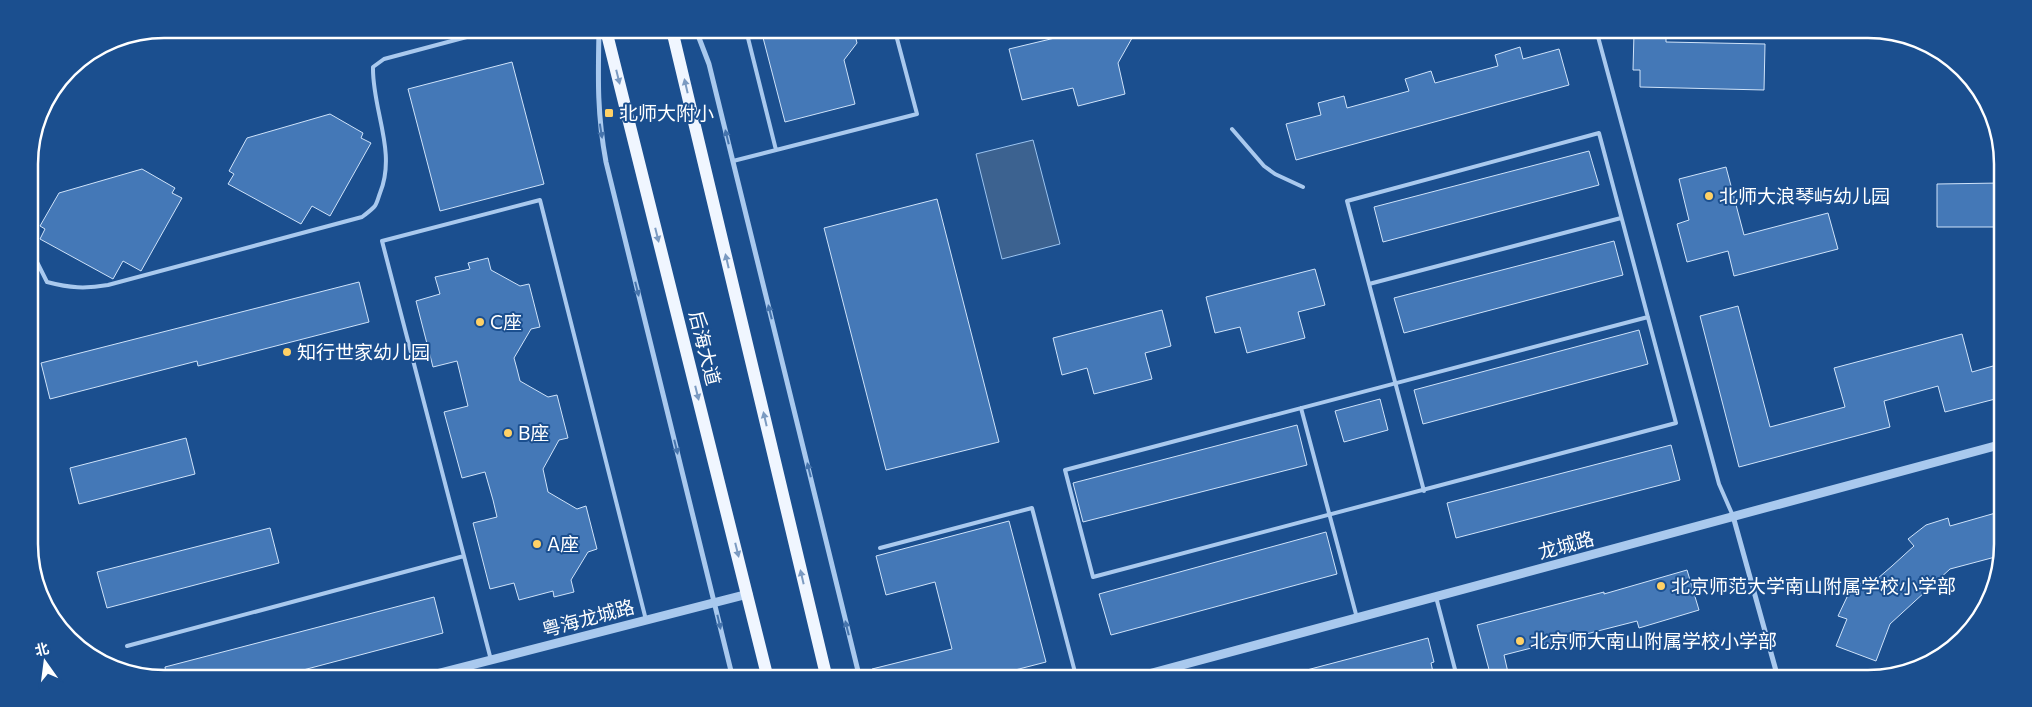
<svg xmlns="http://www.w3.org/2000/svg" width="2032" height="707" font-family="Commissioner,'Noto Sans SC',sans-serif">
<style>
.water{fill:#3c6290;stroke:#9cc4f0}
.building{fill:#4478b7;stroke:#cfe3fa}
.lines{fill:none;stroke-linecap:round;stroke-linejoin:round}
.service{stroke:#a9c9ee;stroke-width:4}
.minor{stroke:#a9c9ee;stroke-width:5}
.tertiary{stroke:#a9c9ee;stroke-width:9}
.primary{stroke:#f0f6ff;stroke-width:12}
.oneway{fill:#7b9ac1}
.oneway2{fill:#4674ac}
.poi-dot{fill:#ffd166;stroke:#1b4f8f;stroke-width:2}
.labels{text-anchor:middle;stroke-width:4;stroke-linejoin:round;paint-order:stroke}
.poi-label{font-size:19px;fill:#fff;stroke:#1b4f8f;text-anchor:start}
.street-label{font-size:19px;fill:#fff;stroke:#1b4f8f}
.rim{fill:none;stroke:#fff;stroke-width:2.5}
</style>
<rect width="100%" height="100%" fill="#1b4f8f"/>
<!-- water -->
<path class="water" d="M1033 140 1060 244 1002 259 976 154Z"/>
<!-- building -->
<path class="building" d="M761 30 854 31 857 43 844 60 855 104 785 122Z
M1084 31H1136L1118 63 1125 94 1078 106 1073 88 1022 100 1009 49Z
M1634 33H1666V42L1765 44 1764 90 1640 87V70H1633Z
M1520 47 1523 59 1559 49 1569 85 1296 160 1286 124 1321 115 1318 103 1344 96 1347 108 1409 91 1405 79 1431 71 1435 83 1498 66 1495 55Z
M512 62 544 184 440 211 408 89Z
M330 114 363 133 361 138 371 143 330 216 312 206 301 224 228 184 234 174 229 171 247 138Z
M1589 151 1599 185 1383 242 1374 207Z
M1726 167 1744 235 1828 213 1838 249 1734 276 1728 251 1687 262 1677 224 1689 220 1679 179Z
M142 169 175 188 172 193 182 198 141 271 123 261 113 279 40 239 45 229 40 226 59 193Z
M2000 183V227H1937V184Z
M937 199 999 442 886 470 824 228Z
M1614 241 1623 275 1404 333 1394 298Z
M488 258 491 270 520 286 529 284 540 327 531 329 514 358 517 369 520 381 548 397 557 395 568 438 559 440 543 469 548 492 577 509 586 506 597 549 588 552 571 580 574 592 554 597 553 591 519 600 514 583 490 589 473 523 497 517 493 500 485 472 462 478 444 412 468 406 457 361 433 367 416 301 440 294 435 277 470 269 468 263Z
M1315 269 1325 305 1298 312 1305 338 1247 353 1240 327 1215 333 1206 297Z
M359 282 369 322 198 366 197 361 50 399 41 363Z
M1738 306 1770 427 1845 407 1834 368 1962 334 1972 372 2000 364 1999 398 1945 412 1938 386 1884 401 1890 427 1739 467 1700 316Z
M1162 310 1171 346 1145 353 1152 379 1094 394 1087 368 1062 375 1053 338Z
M1639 330 1648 364 1423 424 1414 390Z
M1380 399 1388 430 1344 442 1335 411Z
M1297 425 1307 465 1083 522 1073 483Z
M186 438 195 474 79 504 70 468Z
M1671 445 1680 480 1456 538 1447 503Z
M1999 512V556L1950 569 1890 624 1876 661 1836 646 1847 619 1838 616 1848 595 1865 579 1870 585 1892 566 1914 546 1908 539 1926 525 1948 518 1950 526Z
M1009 521 1046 662 992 676 873 675 872 669 952 649 935 582 886 595 876 556Z
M270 528 279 563 107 608 97 572Z
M1326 532 1337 574 1111 635 1099 594Z
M1687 570 1699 610 1639 628 1637 621 1504 655 1509 677H1491L1477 625 1604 592V594Z
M434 597 443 633 288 674H166L165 667Z
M1428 638 1434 662 1431 663 1434 677H1395L1394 672 1378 677H1304L1303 671Z"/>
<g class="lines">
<!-- service -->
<path class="service" d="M746 30 776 150
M1524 33 1525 32
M1597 33 1719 484 1733 516
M1232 129 1264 166 1275 174 1303 187
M733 161 917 114 895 31
M29 241 34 256 47 282C70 288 85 289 108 285L362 217C366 214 370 211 374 207 377 204 378 198 380 193 397 152 372 109 373 67L384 59 493 30
M1369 284 1621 218
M1301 408 1357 618
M1424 491C1398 394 1372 297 1347 201L1599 133 1676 423 1093 577 1065 470 1648 317
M880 548 1032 508 1076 676
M1436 597 1457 677
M127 646 464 556
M491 660 382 241 540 200 646 620"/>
<!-- minor -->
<path class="minor" d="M599 30C598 78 597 114 606 162L732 675
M696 30 709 64 859 675
M1733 516 1778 678"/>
<!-- tertiary -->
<path class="tertiary" d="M436 674 748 594
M1141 676 1999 445"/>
<!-- primary -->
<path class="primary" d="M606 30 767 675
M672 30 826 675"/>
</g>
<!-- one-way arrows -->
<defs><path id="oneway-solid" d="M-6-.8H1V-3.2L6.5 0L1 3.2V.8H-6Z" transform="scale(1.25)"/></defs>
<g class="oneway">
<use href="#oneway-solid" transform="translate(618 77) rotate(76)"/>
<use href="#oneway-solid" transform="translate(686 86) rotate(-103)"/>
<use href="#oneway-solid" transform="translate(657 235) rotate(76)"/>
<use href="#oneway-solid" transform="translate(727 261) rotate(-103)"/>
<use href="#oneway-solid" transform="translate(697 393) rotate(76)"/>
<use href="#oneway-solid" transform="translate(765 419) rotate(-103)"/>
<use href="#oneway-solid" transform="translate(737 550) rotate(76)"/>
<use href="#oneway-solid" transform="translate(802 577) rotate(-103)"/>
</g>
<g class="oneway2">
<use href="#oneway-solid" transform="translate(601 131) rotate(81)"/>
<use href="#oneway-solid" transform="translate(727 137) rotate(-104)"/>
<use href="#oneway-solid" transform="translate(637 289) rotate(76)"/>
<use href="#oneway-solid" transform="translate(770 312) rotate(-104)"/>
<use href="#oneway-solid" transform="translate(676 447) rotate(76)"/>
<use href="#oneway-solid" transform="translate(809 470) rotate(-104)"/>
<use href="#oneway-solid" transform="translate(719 622) rotate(77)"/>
<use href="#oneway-solid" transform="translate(847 628) rotate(-104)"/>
</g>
<!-- markers -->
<g class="poi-dot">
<rect x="604" y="108" width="10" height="10" rx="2.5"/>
<circle cx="1709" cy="196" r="5"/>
<circle cx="480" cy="322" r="5"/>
<circle cx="287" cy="352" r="5"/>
<circle cx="508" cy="433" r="5"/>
<circle cx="537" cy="544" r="5"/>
<circle cx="1661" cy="586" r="5"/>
<circle cx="1520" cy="641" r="5"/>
</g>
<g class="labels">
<!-- poi labels -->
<g class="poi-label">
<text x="619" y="120">北师大附小</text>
<text x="1719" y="203">北师大浪琴屿幼儿园</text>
<text x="490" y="329">C座</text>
<text x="297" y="359">知行世家幼儿园</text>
<text x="518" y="440">B座</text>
<text x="547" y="551">A座</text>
<text x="1671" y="593">北京师范大学南山附属学校小学部</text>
<text x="1530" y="648">北京师大南山附属学校小学部</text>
</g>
<!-- street labels -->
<g class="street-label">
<text transform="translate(705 348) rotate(76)" y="7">后海大道</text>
<text transform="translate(1566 545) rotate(-15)" y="7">龙城路</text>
<text transform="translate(588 618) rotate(-15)" y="7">粤海龙城路</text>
</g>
</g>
<!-- crop -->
<path d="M0 0H2032V707H0ZM164 38H1868A126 126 0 0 1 1994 164V544A126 126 0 0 1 1868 670H164A126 126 0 0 1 38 544V164A126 126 0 0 1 164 38Z" fill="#1b4f8f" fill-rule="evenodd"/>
<path class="rim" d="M164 38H1868A126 126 0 0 1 1994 164V544A126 126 0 0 1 1868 670H164A126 126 0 0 1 38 544V164A126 126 0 0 1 164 38Z"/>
<!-- north arrow -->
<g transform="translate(45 662) rotate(346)" stroke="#1b4f8f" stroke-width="4" paint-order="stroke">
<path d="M0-4L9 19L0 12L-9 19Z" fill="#ffffff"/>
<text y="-8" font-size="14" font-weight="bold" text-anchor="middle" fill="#ffffff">北</text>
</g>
</svg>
